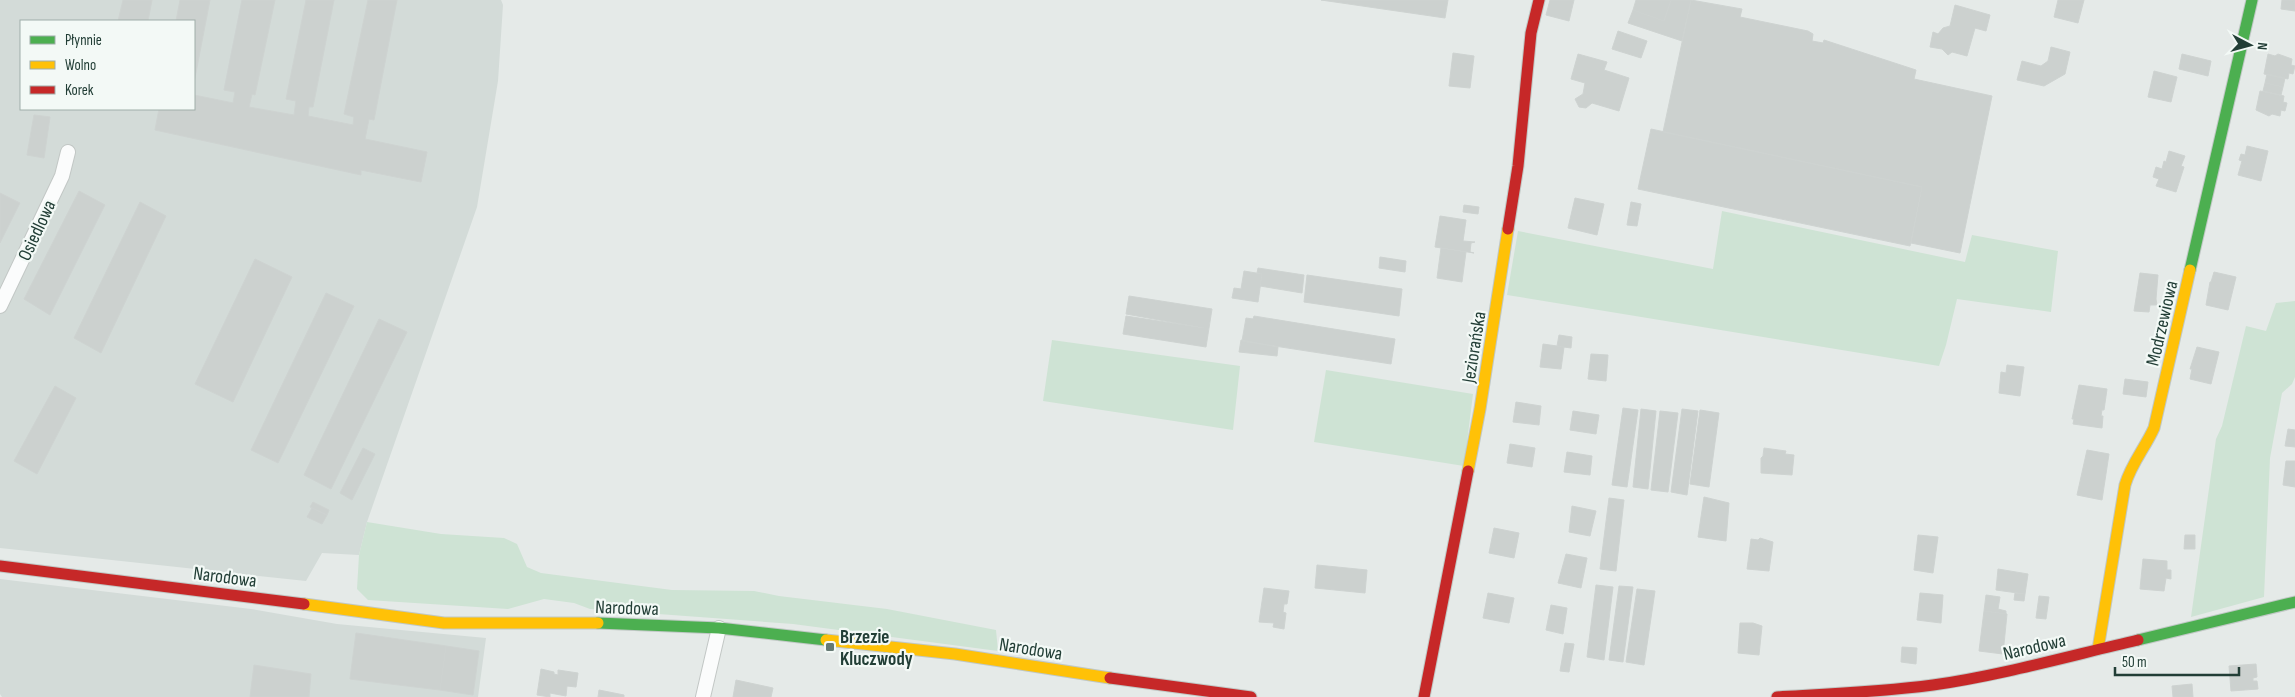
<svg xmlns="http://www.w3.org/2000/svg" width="2295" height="697" font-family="'Sofia Sans Condensed',sans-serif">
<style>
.built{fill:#d3dbd8;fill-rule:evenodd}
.green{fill:#cee3d4}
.building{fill:#ccd1cf;stroke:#ced3d1}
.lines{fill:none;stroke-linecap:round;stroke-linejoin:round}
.street-casing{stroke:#c2c7c5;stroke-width:16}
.fast-casing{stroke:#c0c8c5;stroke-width:13}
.slow-casing{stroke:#c0c8c5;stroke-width:13}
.jam-casing{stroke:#c0c8c5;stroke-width:13}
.street{stroke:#fbfcfc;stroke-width:14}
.fast{stroke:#4caf50;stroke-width:11}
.slow{stroke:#ffc107;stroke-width:11}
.jam{stroke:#c62828;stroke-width:11}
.poi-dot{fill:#667a74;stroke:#f3f9f6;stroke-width:2}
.labels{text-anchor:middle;stroke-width:4.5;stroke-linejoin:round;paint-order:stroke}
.street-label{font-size:19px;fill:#223e36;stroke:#f3f9f6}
.poi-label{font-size:19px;font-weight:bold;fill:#223e36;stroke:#f3f9f6;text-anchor:start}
</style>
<rect width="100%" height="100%" fill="#e5eae8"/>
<!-- built -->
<path class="built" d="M0 0H501L503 5 498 81 477 207 367 522 359 555 322 553 306 581 0 548ZM21 21H194V109H21Z
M0 579 251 609 337 624 486 638 478 697H2L0 694Z"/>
<!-- green -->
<path class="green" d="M1722 211 1965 262 1972 235 2058 251 2051 312 1957 299 1946 345 1939 366 1507 295 1518 231 1713 269Z
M2295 301V377L2292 384 2282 393 2270 458 2264 597 2191 617 2216 439 2222 426 2246 326 2266 331 2276 303Z
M1052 340 1240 366 1233 430 1043 401Z
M1326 370 1473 394 1464 466 1314 442Z
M367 522 441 534 504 538 517 544 527 567 541 573 672 590 754 591 779 596 887 609 996 630 998 651 793 624 590 609 574 603 544 599 508 609 368 600 357 589 359 555Z"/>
<!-- building -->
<path class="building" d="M123 0H152L148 21H118Z
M180 0H210L194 83V21H176Z
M242 0H275L255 95 252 94 249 107 294 115 296 101 286 99 306 0H334L313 107H309L308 116 353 125 354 117 344 114 368 0H397L374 120 369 119 365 139 427 152 421 182 361 170V175L155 130 159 109H194V95L233 103 235 92 224 90Z
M1321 0H1448L1445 18Z
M1550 0H1574L1569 21 1546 15Z
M1636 0H1671L1664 21 1633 10Z
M1671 0H1691L1682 41 1628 23 1633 10 1664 21Z
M1691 0 1742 9 1740 17 1808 31 1813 34 1812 41 1823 43 1824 40 1916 70 1914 79 1992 96 1960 253 1911 243 1922 187 1663 132Z
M2058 0H2084L2078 23 2054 17Z
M2282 0H2295V11L2281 9Z
M1955 5 1990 15 1986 31 1975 28 1967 56 1952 52 1948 55 1942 49 1930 47 1933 32 1938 34 1943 28 1950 26Z
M1618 31 1647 41 1641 58 1612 49Z
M2051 47 2070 52 2065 74 2044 86 2017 80 2022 61 2041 66 2048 61Z
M1453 53 1474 56 1470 88 1449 86Z
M1578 54 1607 62 1604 70 1629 78 1619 111 1592 103 1586 108 1579 107 1575 99 1583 94 1585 83 1571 79Z
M2182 54 2211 61 2208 76 2179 69Z
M2268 54 2275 56 2278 54 2292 59 2291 65 2295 66 2293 74 2289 73 2288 79 2264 74Z
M2154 71 2177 77 2171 102 2148 97Z
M2267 74 2285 78 2283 87 2265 83Z
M2265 83 2283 87 2281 95 2263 91Z
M2260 91 2284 96 2283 102 2287 103 2285 111 2281 110 2280 116 2272 114 2269 116 2256 110Z
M34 115 50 117 44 158 27 155Z
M1651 129 1922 187 1910 246 1638 189Z
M2247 146 2268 151 2261 181 2238 175 2242 161 2239 160 2241 154 2245 155Z
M2169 151 2185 156 2181 166 2184 167 2176 192 2156 186 2159 179 2153 177 2156 167 2162 169 2164 161 2166 162Z
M79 191 105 205 50 315 24 299Z
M0 193 20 203 0 243Z
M1575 198 1604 204 1597 235 1568 228Z
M140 202 166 216 101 353 74 338Z
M1631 202 1641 204 1637 226 1627 225Z
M1464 205 1479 207 1478 214 1463 212Z
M1440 216 1466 220 1463 241 1475 242 1471 243 1470 252 1474 253 1435 247Z
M1441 248 1466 252 1462 282 1437 278Z
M1380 257 1406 261 1405 272 1379 268Z
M255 259 292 277 233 402 195 384Z
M1258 268 1304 275 1302 293 1260 286 1262 274 1257 273Z
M1244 271 1262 274 1258 302 1232 298 1234 288 1241 289Z
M2214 272 2236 277 2228 310 2206 305 2210 282H2211Z
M2140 273 2158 275 2156 299 2157 305H2150L2149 312 2134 311Z
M1307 275 1402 289 1399 316 1304 302Z
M326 293 354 306 278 463 251 450Z
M1129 296 1212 309 1206 347 1123 334 1126 316 1204 328 1126 314Z
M1254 316 1395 339 1391 364 1242 341 1246 318 1253 319Z
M379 319 407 332 331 489 304 475Z
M1559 335 1572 337 1571 348 1557 346Z
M1241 340 1278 347 1277 356 1239 352Z
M1543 344 1564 347 1561 369 1540 367Z
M2197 347 2219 352 2211 384 2190 379 2192 369H2190Z
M1591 354 1608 355 1606 381 1588 379Z
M2007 365 2024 367 2020 396 1999 393 2001 372 2006 373Z
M2125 379 2148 382 2146 397 2123 394Z
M2079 385 2107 389 2104 410H2102L2101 416H2103L2102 428 2073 424 2074 419H2072Z
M55 386 76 398 37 474 14 461Z
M1516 402 1541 406 1539 425 1513 422Z
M1623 408 1638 410 1627 487 1612 485Z
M1641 409 1656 411 1648 489 1633 487Z
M1682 409 1698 411 1687 495 1671 492Z
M1700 410 1719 413 1709 487 1690 484Z
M1573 411 1599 415 1596 434 1570 430Z
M1660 411 1678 413 1668 492 1651 490Z
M2288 429 2295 430V447L2285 446Z
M1510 444 1535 448 1532 467 1507 463Z
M363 448 375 454 352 500 340 493Z
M1764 448 1786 451 1785 454 1794 455 1792 475 1761 473V458L1763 456Z
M2087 450 2109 454 2102 500 2077 495Z
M1567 452 1592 456 1590 475 1564 472Z
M2286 461H2295V487L2283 485Z
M1704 497 1729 503 1726 541 1698 537Z
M1609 498 1624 500 1616 571 1600 569Z
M313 502 329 510 327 515 310 507Z
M1572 506 1596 511 1590 536 1569 532Z
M312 508 327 515 322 524 307 517Z
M1494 528 1519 533 1514 558 1489 553Z
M1918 535 1938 537 1933 573 1914 570Z
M2185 535H2195V549H2184Z
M1760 538 1773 542 1769 571 1747 569 1751 539 1758 540Z
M1566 554 1587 558 1581 588 1558 583Z
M2143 559 2167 561V570H2171V579L2166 578 2164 591 2140 589Z
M1317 565 1367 570 1365 593 1315 588Z
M1998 569 2028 574 2025 594 1996 590Z
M1596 585 1613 587 1604 660 1587 657Z
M1619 586 1633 587 1623 662 1609 660Z
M1264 588 1289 591 1287 604H1284L1283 612 1286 613 1284 629 1273 627 1274 623 1259 622Z
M1637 589 1655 591 1644 665 1626 662Z
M1488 593 1514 598 1509 623 1483 618Z
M1920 593 1943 595 1941 623 1917 620Z
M2015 593 2025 594 2024 601 2014 600Z
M1986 595 2000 597 1998 609 2006 611V614L1984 611Z
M2039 596 2049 597 2046 619 2036 618Z
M1551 605 1567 608 1563 634 1546 630Z
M1984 611 2007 614 2003 654 1979 651Z
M1740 623H1753L1762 626 1759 655 1738 653Z
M356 633 446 646 440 690 350 679Z
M1565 643 1574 644 1569 672 1560 671Z
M446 646 479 651 473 695 440 690Z
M1902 647 1917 648 1916 664 1901 662Z
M2256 664 2257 677 2253 678V681H2257L2258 689 2231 691 2229 666Z
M254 665 311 674 309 697H250Z
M541 669 554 672V674L558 675V670L578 673 576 687 567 686 566 696 550 693V697L537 695Z
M736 680 773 688 771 697H733Z
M2192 684 2193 697H2173L2172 686Z
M599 690 624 695V697H598Z"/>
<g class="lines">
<!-- street casing -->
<g class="street-casing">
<path id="street" d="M0 306 62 176 68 152
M703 697 719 628"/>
</g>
<!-- fast casing -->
<g class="fast-casing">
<path id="fast" d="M2190 270 2252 0
M598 623 719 628 826 640
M2138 640 2295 602"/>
</g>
<!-- slow casing -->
<g class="slow-casing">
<path id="slow" d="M1468 471 1480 409 1508 229
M304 604 444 623H598
M826 640 955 654 1110 678
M2098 649 2125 485C2131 464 2145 448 2154 428L2190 270"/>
</g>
<!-- jam casing -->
<g class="jam-casing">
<path id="jam" d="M1508 229 1518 166 1531 33 1539 0
M0 566 304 604
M1110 678 1251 697
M1424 697 1468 471
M1777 697C1829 694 1881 692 1933 685 2002 675 2069 656 2138 640"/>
</g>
<!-- street -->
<use href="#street" class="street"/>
<!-- fast -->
<use href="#fast" class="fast"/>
<!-- slow -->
<use href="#slow" class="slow"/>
<!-- jam -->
<use href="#jam" class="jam"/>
</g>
<!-- markers -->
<rect class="poi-dot" x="825" y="642" width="10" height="10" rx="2.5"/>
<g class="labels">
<!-- street labels -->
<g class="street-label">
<text transform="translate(36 230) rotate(-65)" y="7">Osiedlowa</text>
<text transform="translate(2161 323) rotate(-77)" y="7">Modrzewiowa</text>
<text transform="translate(1473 347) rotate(-81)" y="7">Jeziorańska</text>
<text transform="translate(225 576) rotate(7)" y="7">Narodowa</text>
<text transform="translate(627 607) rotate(2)" y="7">Narodowa</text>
<text transform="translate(2034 646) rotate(-13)" y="7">Narodowa</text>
<text transform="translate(1031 648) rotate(9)" y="7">Narodowa</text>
</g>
<!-- poi labels -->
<g class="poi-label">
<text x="840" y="643">Brzezie<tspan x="840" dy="22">Kluczwody</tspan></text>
</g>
</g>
<!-- legend -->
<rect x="20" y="20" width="175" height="90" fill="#f3f9f6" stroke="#9faea9"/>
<rect x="30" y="36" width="25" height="8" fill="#4caf50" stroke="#9faea9"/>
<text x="65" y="45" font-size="15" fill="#223e36">Płynnie</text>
<rect x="30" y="61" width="25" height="8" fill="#ffc107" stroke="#9faea9"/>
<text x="65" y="70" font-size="15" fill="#223e36">Wolno</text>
<rect x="30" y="86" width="25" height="8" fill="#c62828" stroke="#9faea9"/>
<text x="65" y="95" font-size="15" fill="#223e36">Korek</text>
<!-- north arrow -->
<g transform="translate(2250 45) rotate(96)" stroke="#f3f9f6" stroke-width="4" paint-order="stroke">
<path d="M0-4L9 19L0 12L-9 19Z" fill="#223e36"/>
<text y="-8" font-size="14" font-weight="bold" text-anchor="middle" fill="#223e36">N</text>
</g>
<!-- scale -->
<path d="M2115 667v8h124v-8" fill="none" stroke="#223e36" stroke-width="2.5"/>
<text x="2122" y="667" font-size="15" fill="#223e36" stroke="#f3f9f6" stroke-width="4" paint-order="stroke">50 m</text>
</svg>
